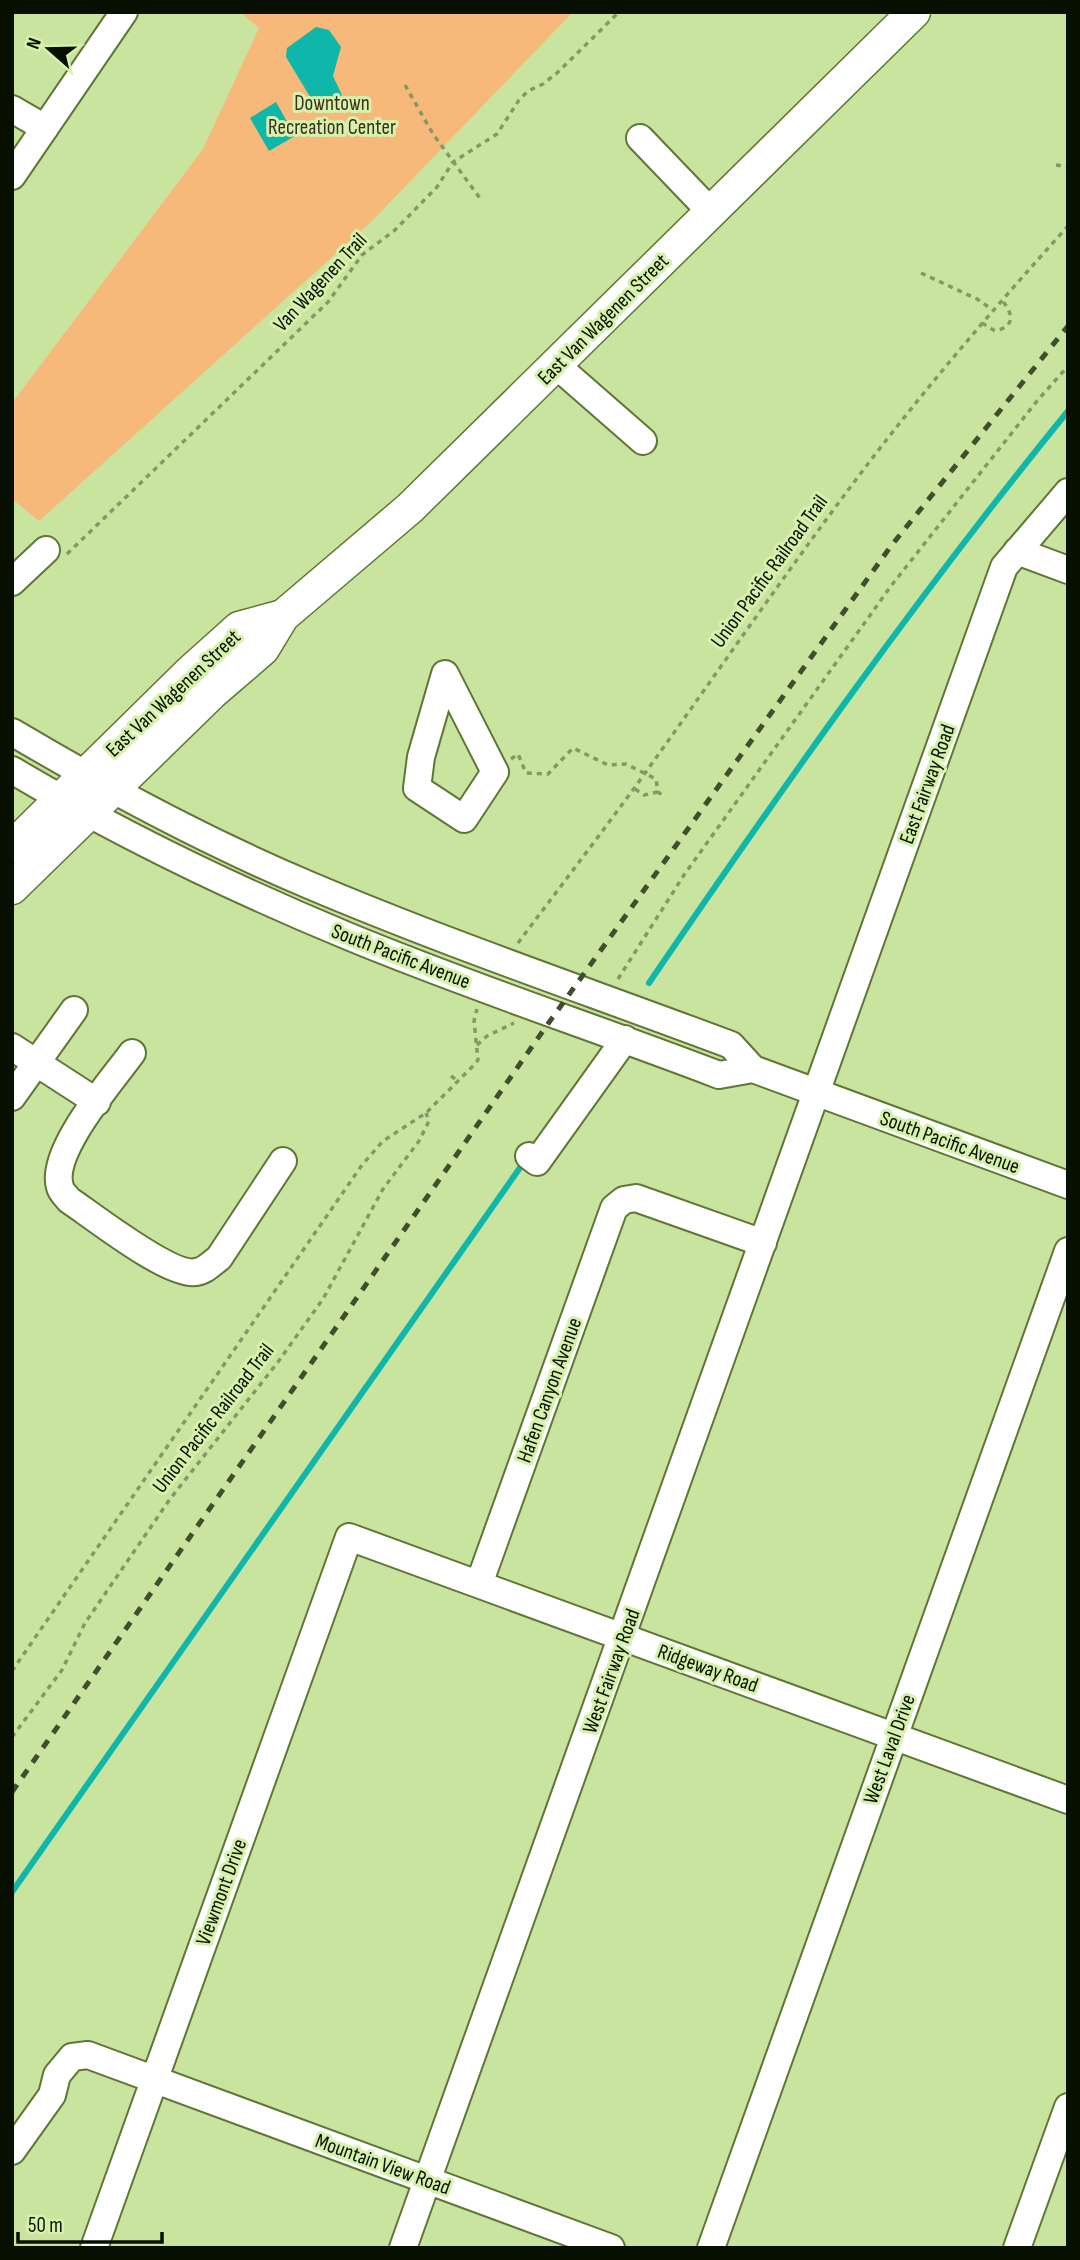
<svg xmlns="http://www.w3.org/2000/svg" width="1080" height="2260" font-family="'Sofia Sans Condensed',sans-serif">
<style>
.green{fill:#f7b97a}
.water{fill:#0fb7aa}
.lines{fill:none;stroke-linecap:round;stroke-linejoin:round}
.stream{stroke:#0fb7aa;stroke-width:6}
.minor-casing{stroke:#5f7636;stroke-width:30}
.major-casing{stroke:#5f7636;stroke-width:35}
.path{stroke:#849866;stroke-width:3.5;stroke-dasharray:5 5;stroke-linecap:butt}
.minor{stroke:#fff;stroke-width:26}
.major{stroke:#fff;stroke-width:32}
.rail{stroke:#404d2f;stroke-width:5;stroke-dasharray:9 9;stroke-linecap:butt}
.labels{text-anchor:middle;stroke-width:6;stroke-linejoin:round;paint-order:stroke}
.park-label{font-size:21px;fill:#3d2d1c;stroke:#d6f1ac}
.street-label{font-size:21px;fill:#070f00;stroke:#d6f1ac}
</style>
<rect width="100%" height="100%" fill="#c9e49f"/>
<!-- green -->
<path class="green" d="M240 12H569L571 14 371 222 39 521 12 499V403L203 149 259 28Z"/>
<!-- water -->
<path class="water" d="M316 27 329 30 341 47 333 76 342 95 318 110 286 57 287 48Z
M276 102 295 136 269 151 250 118Z"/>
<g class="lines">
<!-- stream -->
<path class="stream" d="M649 983C782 788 918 595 1068 411
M12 1892 524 1162"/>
<!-- minor casing -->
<g class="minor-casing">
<path id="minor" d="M12 109 45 128
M640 138 711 212
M12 176 124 12
M556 365 643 441
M1017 551 1068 570
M12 582 46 550
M445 674 495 772 464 819 417 788 421 757Z
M12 732C108 789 207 842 309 885 448 944 590 992 731 1045L753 1069 1068 1185
M12 770C120 834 234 889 350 937 471 987 596 1028 719 1075L753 1069
M12 1047 97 1102
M132 1053C111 1082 49 1152 60 1187 61 1192 66 1196 69 1200 93 1216 170 1277 196 1272 205 1271 212 1263 219 1258L283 1161
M12 1097 74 1010
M529 1156 537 1162 625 1039
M479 1584 614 1208 624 1200 636 1198 763 1243
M12 2151 52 2095 57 2075 72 2057 88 2055 611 2248
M94 2248 349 1537 1068 1800
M403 2248 1004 567 1068 492
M711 2248 1068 1251
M1017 2248 1068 2107"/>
</g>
<!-- major casing -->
<g class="major-casing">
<path id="major" d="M12 847 190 672 239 628 283 616
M12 888 212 693 263 649 283 616 410 508 914 12"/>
</g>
<!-- path -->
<path class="path" d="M405 85 433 134 482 201
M1056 165 1068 167
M921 273 977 299 993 310
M982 323 995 331C1016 326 1013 314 1002 300
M67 554 328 302 362 255 395 230 437 187 453 162 497 134 519 100 528 91 543 84 557 73 619 12
M511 759 518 754 526 773 548 774 573 748 608 765 626 764 656 779 658 792 665 797
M635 789 644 795 658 792
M518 943C557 891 597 839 635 787 711 682 783 576 861 473 926 387 996 306 1068 226
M618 979 684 875 891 586 1037 401 1068 366
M477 1045 487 1036 514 1023
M451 1076 458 1081
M12 1671 362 1165 383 1141 426 1113 474 1065 478 1060 474 1021 477 1009
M12 1737 62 1670 85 1623 170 1499 278 1362 323 1299 383 1189 419 1141 429 1121 426 1113"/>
<!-- minor -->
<use href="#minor" class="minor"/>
<!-- major -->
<use href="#major" class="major"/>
<!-- rail -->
<path class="rail" d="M12 1792 545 1028 891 546 1068 326"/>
</g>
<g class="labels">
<!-- park labels -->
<g class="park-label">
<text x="332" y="110">Downtown<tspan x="332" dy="24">Recreation Center</tspan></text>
</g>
<!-- street labels -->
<g class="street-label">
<text transform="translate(320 282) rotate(-47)" y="7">Van Wagenen Trail</text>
<text transform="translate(603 319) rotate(-45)" y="7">East Van Wagenen Street</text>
<text transform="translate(769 571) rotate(-54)" y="7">Union Pacific Railroad Trail</text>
<text transform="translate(173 693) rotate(-43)" y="7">East Van Wagenen Street</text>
<text transform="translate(927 784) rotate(-70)" y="7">East Fairway Road</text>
<text transform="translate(401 956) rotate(21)" y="7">South Pacific Avenue</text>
<text transform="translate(950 1142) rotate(20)" y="7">South Pacific Avenue</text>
<text transform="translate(549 1390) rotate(-70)" y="7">Hafen Canyon Avenue</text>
<text transform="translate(213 1418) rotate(-52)" y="7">Union Pacific Railroad Trail</text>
<text transform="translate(708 1668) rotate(20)" y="7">Ridgeway Road</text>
<text transform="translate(611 1671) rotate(-70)" y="7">West Fairway Road</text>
<text transform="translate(889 1749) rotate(-70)" y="7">West Laval Drive</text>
<text transform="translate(221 1892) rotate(-70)" y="7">Viewmont Drive</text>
<text transform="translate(383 2164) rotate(20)" y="7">Mountain View Road</text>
</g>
</g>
<!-- border -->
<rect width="1080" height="2260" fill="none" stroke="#070f00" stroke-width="28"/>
<!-- north arrow -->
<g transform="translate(49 49) rotate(290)" stroke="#d6f1ac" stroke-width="5" paint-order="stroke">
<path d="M0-5L12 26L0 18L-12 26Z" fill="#070f00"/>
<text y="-10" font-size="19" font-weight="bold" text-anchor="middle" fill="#070f00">N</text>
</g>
<!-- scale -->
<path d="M18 2232v10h144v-10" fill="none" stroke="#070f00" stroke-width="3.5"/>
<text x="28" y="2232" font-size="21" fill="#070f00" stroke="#d6f1ac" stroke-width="5" paint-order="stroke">50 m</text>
</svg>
